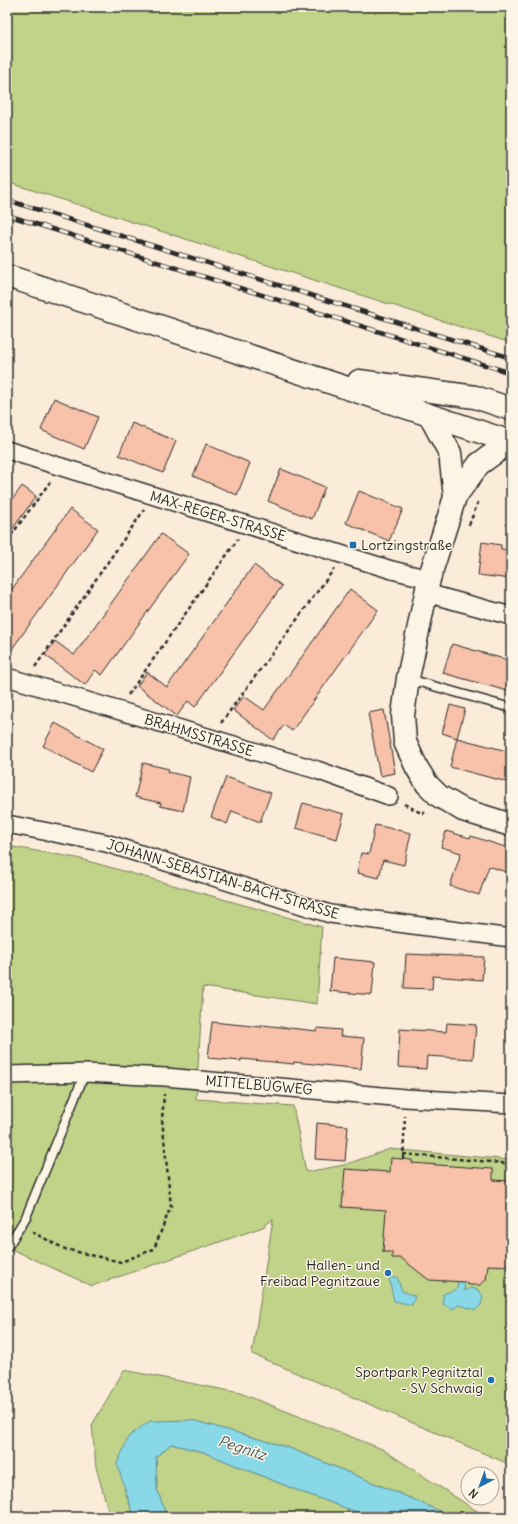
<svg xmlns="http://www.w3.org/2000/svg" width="518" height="1524" font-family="Delius,sans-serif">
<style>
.green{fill:#c1d388;stroke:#767f5a}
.water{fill:#89d8e7;stroke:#63939c}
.building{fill:#f7c2a9;stroke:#2b2b2b}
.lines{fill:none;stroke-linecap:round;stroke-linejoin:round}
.lane-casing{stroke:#2b2b2b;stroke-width:11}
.street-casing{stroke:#2b2b2b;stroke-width:20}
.secondary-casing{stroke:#2b2b2b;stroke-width:25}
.path{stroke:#2b2b2b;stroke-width:2.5;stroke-dasharray:4 3;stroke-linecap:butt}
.lane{stroke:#fcf5e5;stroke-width:8}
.street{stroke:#fcf5e5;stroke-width:17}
.secondary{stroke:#fcf5e5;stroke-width:22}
.rail-casing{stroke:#2b2b2b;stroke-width:4.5}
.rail{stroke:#fcf5e5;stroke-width:3;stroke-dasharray:9;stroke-linecap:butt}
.poi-dot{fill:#1f6fb2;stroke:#fcf5e5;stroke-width:1.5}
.labels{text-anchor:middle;stroke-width:3;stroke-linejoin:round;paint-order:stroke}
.street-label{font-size:14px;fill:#2b2b2b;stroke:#fcf5e5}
.poi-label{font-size:14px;fill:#2b2b2b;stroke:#fcf5e5;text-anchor:end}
.water-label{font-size:15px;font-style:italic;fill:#42565a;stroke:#fcf5e5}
</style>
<rect width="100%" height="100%" fill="#fbebd9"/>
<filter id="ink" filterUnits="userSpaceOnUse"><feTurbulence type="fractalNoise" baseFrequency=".025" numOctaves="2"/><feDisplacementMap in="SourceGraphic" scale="8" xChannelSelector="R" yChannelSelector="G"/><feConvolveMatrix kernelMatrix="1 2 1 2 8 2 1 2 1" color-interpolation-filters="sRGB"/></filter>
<g filter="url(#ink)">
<!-- green -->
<path class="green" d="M7 7H511V343L7 182Z
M7 846 77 858 322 927 317 1004 203 987 196 1099 293 1106 306 1172 344 1165 390 1149 511 1160V1465L252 1354 273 1219 263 1227 92 1286 7 1247Z
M124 1370 240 1393 382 1449 486 1517H452L415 1500 287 1447 191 1420 124 1488 134 1517H110L96 1467 92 1425Z
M171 1444 203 1452 299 1491 370 1517H167L157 1489 156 1457Z"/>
<!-- water -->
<path class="water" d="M397 1277 402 1291 415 1296 412 1305 394 1301 389 1278Z
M458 1281 465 1282 464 1291 471 1288 478 1290 483 1296 481 1305 476 1310 459 1305 452 1309 443 1304V1294L457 1289Z
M192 1420 287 1447 415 1500 452 1517H370L299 1491 203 1452 171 1444 156 1457 157 1489 167 1517H134L117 1464 129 1436 150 1421Z"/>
<!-- building -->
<path class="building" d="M54 398 98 417 84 449 41 430Z
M132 423 176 441 163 473 119 455Z
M206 444 250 463 237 495 193 476Z
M281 469 325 487 312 519 268 501Z
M22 486 36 496 7 537V507Z
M359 491 403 509 389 541 346 523Z
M70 509 98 529 7 656V596Z
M161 534 189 554 102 675 95 670 85 685 45 655 55 641 74 655Z
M482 542 501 545V549L511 550V579L478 575Z
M254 565 282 586 195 707 188 701 177 716 137 686 147 672 167 687Z
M350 589 378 610 292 731 284 725 273 740 233 710 244 696 264 710Z
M452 644 511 661V692L443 673Z
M450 705 465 709 457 738 442 733Z
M384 710 395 773 380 776 368 713Z
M55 723 103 749 91 772 43 746Z
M457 738 511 752V783L450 767Z
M143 763 169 769 168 772 190 777 183 811 160 806 161 803 135 797Z
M226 777 271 793 260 822 232 811 227 824 211 817Z
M303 803 344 814 337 839 296 828Z
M375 825 411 833 404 865 383 860 379 878 357 873 361 853 369 854Z
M446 831 470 838 471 836 511 849V874L489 866 479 895 450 886 461 853 441 847Z
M406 954 484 957 482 980 433 976 432 989 404 988Z
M333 958 375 962 372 995 330 991Z
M212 1022 262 1027V1025L317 1031V1028L341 1030 340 1036 364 1038 361 1069 294 1062V1064L241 1059V1061L208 1058Z
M447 1023 476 1025 473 1059 427 1056 426 1069 398 1067 400 1029 446 1032Z
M317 1123 348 1126 345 1161 315 1159Z
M391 1158 412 1160V1163L493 1169V1180L511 1181V1266L488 1265 486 1280 480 1285H469L465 1282 429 1280 401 1258H392V1252H383L386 1210 342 1207 345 1169 390 1172Z"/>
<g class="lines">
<!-- lane casing -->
<g class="lane-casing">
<path id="lane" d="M409 679 511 708
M7 1248 26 1217 85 1073"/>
</g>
<!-- street casing -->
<g class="street-casing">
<path id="street" d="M7 450 392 570 429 579
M426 593 511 616
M7 677 317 770 389 796
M7 824 106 843 330 914 511 938
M7 1075 85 1073 165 1077 405 1098 511 1104"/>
</g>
<!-- secondary casing -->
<g class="secondary-casing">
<path id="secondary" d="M7 276 511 442
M359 381 475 397 511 409
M430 416 450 453 455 497
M510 442 479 464 455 497 429 579 408 678 403 715 405 742 417 768 427 784 439 796 463 810 511 825"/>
</g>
<!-- path -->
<path class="path" d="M469 525 478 502
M7 541 50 482
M35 667 144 510
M128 695 238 539
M221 723 334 569
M404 804 423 814 425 811
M403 1154 502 1163 511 1166
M403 1159 405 1116
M32 1232 65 1249 121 1262 154 1249 171 1206 162 1119 164 1094"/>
<!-- lane -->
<use href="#lane" class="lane"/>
<!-- street -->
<use href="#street" class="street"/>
<!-- secondary -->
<use href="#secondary" class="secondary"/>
<!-- rail casing -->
<g class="rail-casing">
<path id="rail" d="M7 200 511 358
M7 215 511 373"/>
</g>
<!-- rail -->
<use href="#rail" class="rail"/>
</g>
</g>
<!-- markers -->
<g class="poi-dot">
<rect x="349" y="541" width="8" height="8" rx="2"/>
<circle cx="388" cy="1273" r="4"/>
<circle cx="491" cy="1380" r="4"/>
</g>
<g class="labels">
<!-- street labels -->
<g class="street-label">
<text transform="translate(218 516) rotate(17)" y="5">MAX-REGER-STRASSE</text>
<text transform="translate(199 735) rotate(17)" y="5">BRAHMSSTRASSE</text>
<text transform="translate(223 879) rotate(17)" y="5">JOHANN-SEBASTIAN-BACH-STRASSE</text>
<text transform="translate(259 1085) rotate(5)" y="5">MITTELBÜGWEG</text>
</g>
<!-- poi labels -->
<g class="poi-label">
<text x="361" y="550" text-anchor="start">Lortzingstraße</text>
<text x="380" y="1270">Hallen- und<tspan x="380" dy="16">Freibad Pegnitzaue</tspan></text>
<text x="483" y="1377">Sportpark Pegnitztal<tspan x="483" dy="16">- SV Schwaig</tspan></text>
</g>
<!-- water labels -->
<g class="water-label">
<text transform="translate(242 1448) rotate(18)" y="5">Pegnitz</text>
</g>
</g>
<!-- margin -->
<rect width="518" height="1524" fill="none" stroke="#fcf5e5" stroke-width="24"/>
<rect x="12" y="12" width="494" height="1500" fill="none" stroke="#2b2b2b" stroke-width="1.5" filter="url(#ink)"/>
<!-- north arrow -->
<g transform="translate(480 1486) rotate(221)"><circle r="19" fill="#fcf5e5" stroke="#a8a49b"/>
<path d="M0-3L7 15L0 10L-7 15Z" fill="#1f6fb2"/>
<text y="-6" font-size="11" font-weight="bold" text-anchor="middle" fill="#2b2b2b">N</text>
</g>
</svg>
